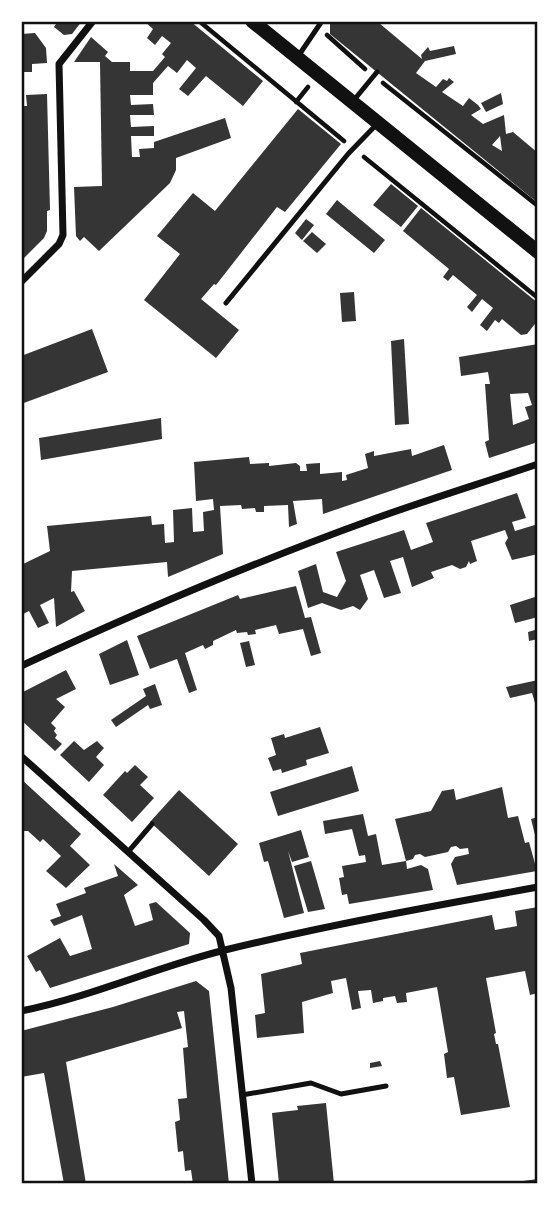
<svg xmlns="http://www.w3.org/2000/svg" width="559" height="1205" font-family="'Public Sans',sans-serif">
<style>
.building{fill:#353535;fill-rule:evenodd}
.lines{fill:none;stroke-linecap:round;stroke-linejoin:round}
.path{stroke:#111;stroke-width:4.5}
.service{stroke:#111;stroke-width:5}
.minor{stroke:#111;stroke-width:7}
.secondary{stroke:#111;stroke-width:14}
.neatline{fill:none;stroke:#111;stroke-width:2.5}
</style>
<rect width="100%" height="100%" fill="#fff"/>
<!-- building -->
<path class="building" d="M58 21H82L72 34 64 35 54 27Z
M144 21H190L263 81 243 106 206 76 188 96 179 89 196 68 187 60 177 73 168 66 153 83V95H130L131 105 153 104 154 115H130L131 127 154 126V136H131L132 157H140L139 149 154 148V142L225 118 231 138 176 158V170L170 183 99 251 84 237 80 241 76 236 74 187 102 186 100 62H74L91 37 108 52 105 56 112 62H130V71H153L165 57 162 54 171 43 162 36 155 45 147 38 153 29Z
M330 21H380L379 23 422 59 421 55 428 47 430 51 454 46 456 54 425 61 416 73 436 87 443 79 447 81 449 78 454 82 442 92 463 106 469 98 478 105 481 109 471 115 483 124 504 115 506 134 513 132 538 153V203L330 34ZM500 136 502 151 492 145Z
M35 33 46 48 47 63 32 64V72H21V34Z
M501 93 503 104 486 112 481 103Z
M47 94 50 210 47 211V231L44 238 21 261V106H27L26 95Z
M298 109 341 144 285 212 277 207 216 285 214 284 201 299 239 330 216 358 144 300 180 254 157 236 193 193 215 211Z
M391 184 418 206 401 227 373 205Z
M337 200 385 240 374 253 326 214Z
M421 208 538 303V320L527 334 521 335 502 319 499 323 495 320 487 331 480 325 493 308 482 299 472 312 467 307 477 295 453 275 448 281 443 277 449 269 403 231Z
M306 219 314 225 302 240 295 233Z
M312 232 326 244 317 253 303 241Z
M354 292 356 321 342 322 340 293Z
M92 329 108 372 21 404V356Z
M404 339 409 424 395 425 391 341Z
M538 344V442L489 458 485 442 489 440 485 384H490L488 372 461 376 459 357ZM528 393 532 405 525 407 529 419 513 425 510 394Z
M161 418 162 439 41 460 39 438Z
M444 445 452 470 323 514 322 499 293 501 297 524 289 527 288 505 264 506V512H256L255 508 242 509 241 505 220 506 223 554 168 577 167 562 72 571 71 592 74 591 85 611 56 627 54 598 40 605 49 623 38 628 29 611 21 615V565L50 551 47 526 151 516 152 525 164 524 165 543 174 542 173 510 192 508 193 532 204 531 203 512 214 510 213 499 196 501 194 462 249 457 250 464 269 463V466L296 463 300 466V471H307L306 464 320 463V474L342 472V481L347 480 346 475 368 468 365 454 374 451V456L411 449 412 456Z
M517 493 526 518 512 522 515 531 538 524V554L512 560 505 543 508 538 505 530 471 541 477 561 470 564 469 561 466 567 460 569 452 565 431 572 434 578 412 587 403 557 390 561 401 593 384 598 374 570 360 575 368 599 360 610 353 606 341 610 322 603 308 608 298 571 316 564 323 592 337 597 346 581 336 552 404 530 411 550 433 542 426 523Z
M296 586 305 618 311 617 321 653 311 656 303 629 279 634 276 625 255 630 256 634 248 635 247 632 237 633 236 630 213 641V645L205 649 203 645 185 653 197 690 189 693 177 659 150 669 137 636 238 595 240 599Z
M538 596V617L515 623 510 605Z
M538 629V639L529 641 528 632Z
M127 640 139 675 110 685 99 654Z
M249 641 255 665 246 667 240 643Z
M66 670 76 689 56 699 65 707 51 723 56 728 54 731 57 735 55 738 62 744 55 751 21 720V693Z
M538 680V713L532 693 510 698 506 687Z
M155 684 162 705 150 709 148 705 116 727 111 720 146 696 143 689Z
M320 727 329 753 306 760 307 765 282 773 281 769 273 771 268 758 276 755 271 738 284 734 285 738Z
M74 741 84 750 97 741 104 748 96 757 104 765 89 782 60 755Z
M135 765 148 777 140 785 154 798 132 822 103 795 125 771 127 773Z
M352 766 359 791 278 816 270 792Z
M21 779 81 834 70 846 90 865 66 888 46 871 61 856 43 839 40 842 28 831H21Z
M502 787 508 818 518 816 525 843 529 842 537 871 457 885 451 864 455 857 469 854 468 848 460 849 456 846 451 847 448 852 425 857 420 854 415 855 413 859 406 861 407 869 421 865 428 869 433 890 349 904 347 894 342 895 339 878 344 877 342 866 366 862 365 855 359 856 352 829 325 834 323 821 363 814 368 836 376 834 382 865 406 861 395 819 431 811 442 791 454 789 456 800Z
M179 790 238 844 209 876 150 822Z
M538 817V843H537L531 819Z
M301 830 309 857 292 862 288 851 304 913 284 918 268 861 264 862 259 843Z
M311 861 325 909 308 912 294 866Z
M114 864 138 885 124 895 135 926 153 920 149 904 156 902 190 933 189 944 50 988 40 970 36 972 27 956 60 938 70 956 92 949 82 915 54 926 50 920 61 916 56 904 86 893 84 888 118 876Z
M538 907V993L530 995 525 971 486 978 496 1033 494 1034 496 1044H498L510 1107 461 1115 454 1077 447 1078 444 1054 448 1052 437 987 406 993 407 1002 397 1003 395 996 383 998V1001L373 1003 371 990 358 991 361 1008 352 1010 346 978 331 981 333 993 302 1002 304 1033 257 1038 255 1015 265 1013 261 974 302 964 300 953 492 915 495 930 517 926 515 911Z
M196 981 209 991 229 1184H193L191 1170 185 1171 183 1151 178 1152 175 1122 180 1120 178 1099 187 1098 183 1048 188 1047 184 1011 177 1012 182 1028 66 1062 86 1184H64L44 1073 21 1077V1031L113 1007Z
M380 1061 382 1066 370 1068V1063Z
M326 1103 334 1184H279L272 1113 298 1110 297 1106Z
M538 1179V1184H515V1182Z"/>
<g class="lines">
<!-- path -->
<path class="path" d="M199 21 344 141
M327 35 365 69
M383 83 538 206
M296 102 308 87
M364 157 538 298"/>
<!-- service -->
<path class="service" d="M299 55 322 21
M354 100 377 72
M226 303 348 154 378 123
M128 852 152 824
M242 1095 311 1083 341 1094 386 1086"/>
<!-- minor -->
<path class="minor" d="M21 282 59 244 63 235 59 64 93 21
M21 666C135 613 252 563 371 520 426 500 482 483 538 464
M21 756 204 920 219 936 231 988 252 1184
M21 1011C91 997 156 967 225 950 328 925 433 906 538 887"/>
<!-- secondary -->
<path class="secondary" d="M252 21 538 252"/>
</g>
<!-- border -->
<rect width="559" height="1205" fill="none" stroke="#ffffff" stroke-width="46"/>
<rect x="23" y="23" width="513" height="1159" class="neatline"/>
</svg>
